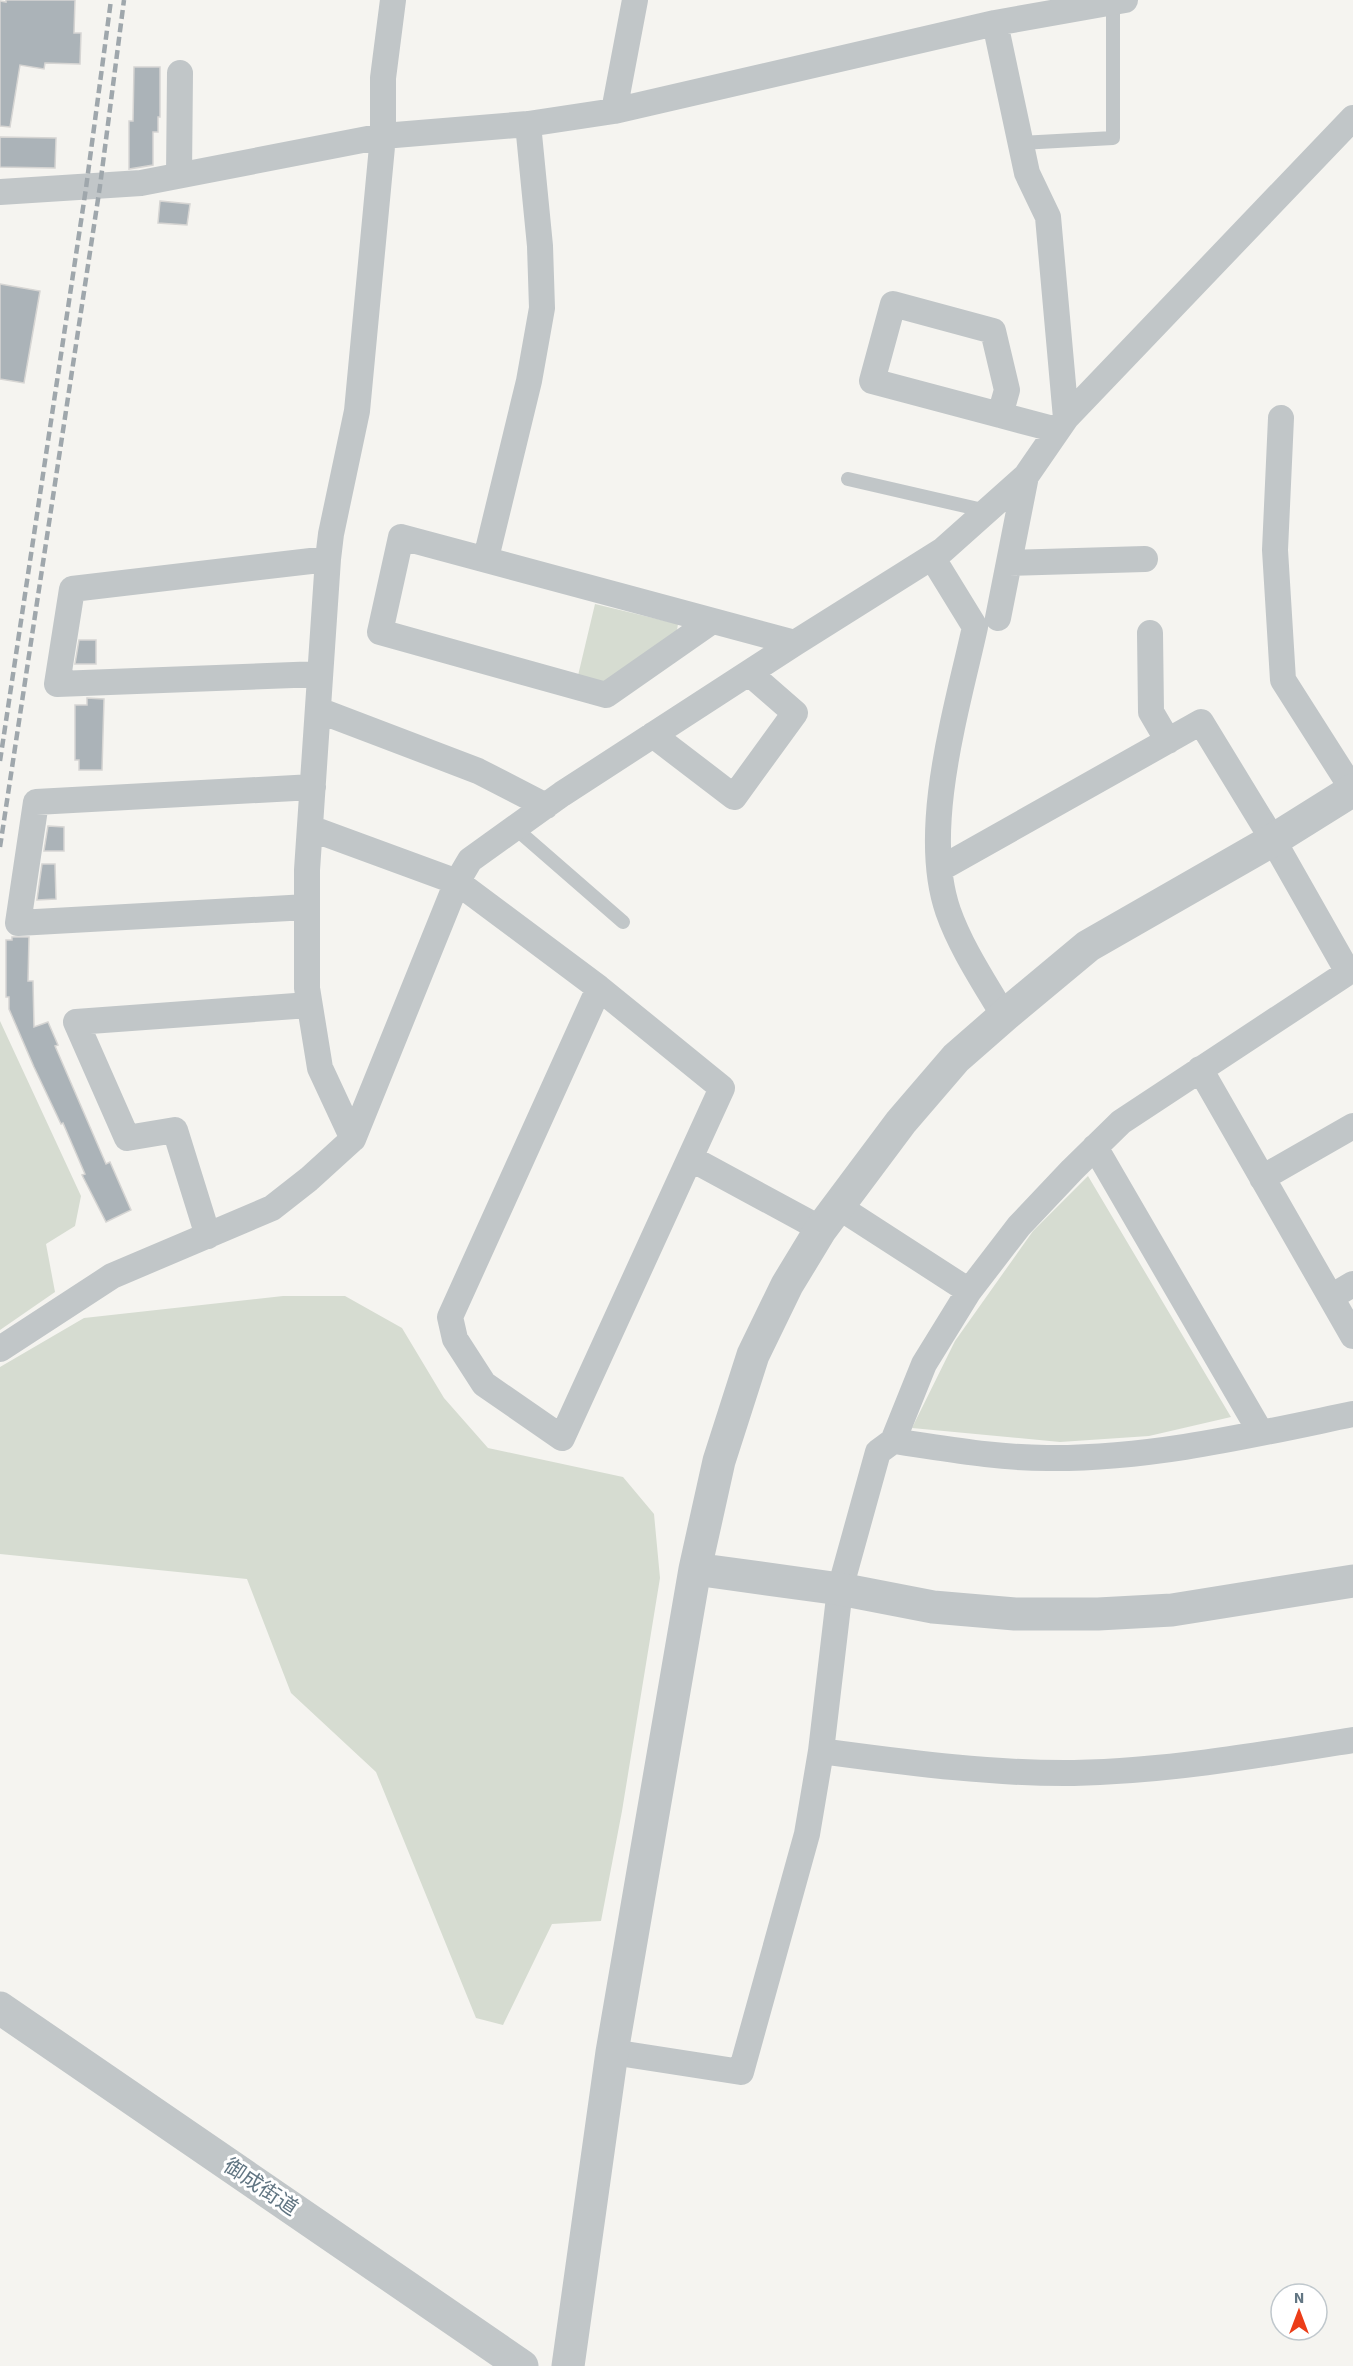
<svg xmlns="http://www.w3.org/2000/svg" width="1353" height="2366" font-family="'Source Sans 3','Noto Sans JP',sans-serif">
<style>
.green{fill:#d6dcd1}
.building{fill:#abb3b8;stroke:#d6d5d3;stroke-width:1.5}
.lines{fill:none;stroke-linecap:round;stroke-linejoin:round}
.service{stroke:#c1c6c8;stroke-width:14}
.minor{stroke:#c1c6c8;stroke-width:26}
.tertiary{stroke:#c1c6c8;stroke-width:33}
.rail{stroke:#9fa7ac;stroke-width:4.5;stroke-dasharray:9 4.5;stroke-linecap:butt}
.labels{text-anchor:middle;stroke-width:6;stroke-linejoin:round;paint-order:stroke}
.street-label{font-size:21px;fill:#627683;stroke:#fff}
</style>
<rect width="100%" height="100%" fill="#f5f4f0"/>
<!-- green -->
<path class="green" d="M595 604 678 624 675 643 609 686 576 684Z
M0 1021 81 1196 75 1226 46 1244 55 1292 0 1330Z
M1088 1176 1231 1417 1149 1436 1060 1442 912 1428 955 1341 1033 1231Z
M283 1296H345L402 1328 444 1398 488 1448 623 1477 654 1514 660 1578 622 1811 601 1921 552 1924 503 2025 476 2018 376 1772 291 1693 247 1579 0 1554V1367L84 1318Z"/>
<!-- building -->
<path class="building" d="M6 0H75L74 33H81L80 64 45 63 44 69 20 65 10 127 0 126V1L6 2Z
M134 67H160V117H158V132H153V165L129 169V121H133Z
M0 137 56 138 55 168 0 167Z
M160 201 190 204 187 225 158 223Z
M0 284 40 291 24 383 0 379Z
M79 640H96V664H75Z
M87 698 104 699 102 770H79V760H75V705H87Z
M48 826 64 827V851H44Z
M42 864H55L56 899 37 900Z
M12 937H29L28 981H33L34 1027 48 1022 58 1045 55 1046 106 1164 110 1162 131 1210 106 1222 82 1175 85 1174 63 1123 61 1124 34 1067 9 1009V997H6V940H12Z"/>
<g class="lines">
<!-- service -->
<path class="service" d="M1020 143 1113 138V2
M848 479 987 511
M515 828 623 922"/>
<!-- minor -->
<path class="minor" d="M995 23 1027 173 1048 217 1066 418
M614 111 635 0
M179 175 180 73
M0 192 141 183 383 136 528 124 614 111 995 23 1125 0
M1000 415 872 381 893 304 993 331 1007 390 1000 415 1057 430
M1281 418 1275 550 1283 680 1353 790
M932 557 975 627C957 709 920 830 948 911 961 948 984 982 1004 1016
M486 558 529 381 542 308 540 246 528 124
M1009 563 1145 559
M998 618 1026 476
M712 621 606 695 380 632 401 537 795 643
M1150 633 1151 712 1168 741
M320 674 57 684 72 589 328 559
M318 710 478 771 546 806
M653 735 734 797 795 713 749 673
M310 828 457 882 599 988 722 1088 562 1438 484 1384 455 1339 450 1317 599 988
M940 869 1201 722 1273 840 1348 972
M307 907 18 923 36 802 313 787
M1200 1069 1353 1336
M353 1139 320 1068 307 988V870L328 559 331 534 357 411 383 136V78L393 0
M1095 1147 1261 1433
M690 1158 821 1229
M1262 1178 1353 1126
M839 1207 969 1291
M208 1236 175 1130 127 1138 76 1022 309 1005
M1331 1297 1353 1284
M0 1349 112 1276 272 1208 309 1179 353 1139 457 882 470 860 562 794 795 643 943 550 1026 476 1066 418 1353 118
M893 1441C943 1448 995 1458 1047 1458 1151 1459 1252 1435 1353 1414
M821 1751C904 1762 989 1774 1074 1773 1168 1771 1261 1755 1353 1740
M612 2052 741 2072 807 1834 821 1751 840 1589 878 1452 893 1441 924 1364 969 1291 1019 1226 1072 1170 1121 1122 1353 969"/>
<!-- tertiary -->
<path class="tertiary" d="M695 1569 840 1589 933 1607 1015 1614H1098L1172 1610 1353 1581
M0 2008 522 2366
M568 2366 612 2052 695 1569 719 1461 753 1355 787 1285 821 1229 901 1122 956 1058 1004 1016 1088 946 1273 840 1353 790"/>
<!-- rail -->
<path class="rail" d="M0 761 86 188 111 0
M0 847 100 186 124 0"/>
</g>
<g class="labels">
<!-- street labels -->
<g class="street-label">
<text transform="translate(261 2187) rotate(34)" y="7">御成街道</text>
</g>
</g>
<!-- north arrow -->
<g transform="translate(1299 2312)"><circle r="28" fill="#ffffff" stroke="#c0c8cd" stroke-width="1.5"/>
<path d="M0-4.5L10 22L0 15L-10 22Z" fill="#ec3d18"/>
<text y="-9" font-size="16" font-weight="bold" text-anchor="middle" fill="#627683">N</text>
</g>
</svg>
